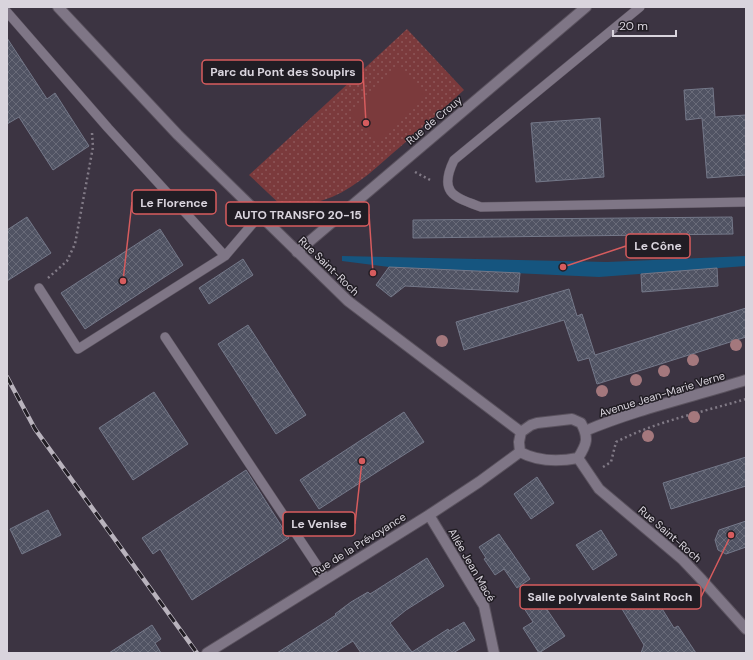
<svg xmlns="http://www.w3.org/2000/svg" width="753" height="660" font-family="'DM Sans',sans-serif">
<style>
.grass{fill:url(#grass-dots)}
.garden{fill:#7b3a3c}
.water{fill:#15557f}
.building{fill:url(#building-cross-hatch);stroke:#747889}
.lines{fill:none;stroke-linecap:round;stroke-linejoin:round}
.lane-casing{stroke:#5a525e;stroke-width:10}
.street-casing{stroke:#5a525e;stroke-width:12}
.secondary-casing{stroke:#5a525e;stroke-width:12}
.path{stroke:#817a86;stroke-width:2.5;stroke-dasharray:2 3;stroke-linecap:butt}
.lane{stroke:#7f7686;stroke-width:9}
.street{stroke:#7f7686;stroke-width:10}
.secondary{stroke:#7f7686;stroke-width:10}
.rail-casing{stroke:#b9b3bd;stroke-width:4.5}
.rail{stroke:#211d24;stroke-width:3;stroke-dasharray:9;stroke-linecap:butt}
.tree{fill:#a4787d}
.labels{text-anchor:middle;stroke-width:3;stroke-linejoin:round;paint-order:stroke}
.street-label{font-size:11px;fill:#d9d4dd;stroke:#211d24}
.leader{fill:none;stroke:#d75c5e;stroke-width:1.5}
.callout-dot{fill:#d75c5e;stroke:#211d24;stroke-width:1.5}
.callout{fill:#211d24;stroke:#d75c5e;stroke-width:1.5}
.callout-label{font-size:12px;text-anchor:middle;font-weight:bold;fill:#d9d4dd}
</style>
<defs>
<pattern id="grass-dots" width="8" height="8" patternUnits="userSpaceOnUse"><rect width="8" height="8" fill="#7b3a3c"/><path d="M2 2h.1M6 6h.1" fill="none" stroke="#8d5658" stroke-width="1.8" stroke-linecap="round"/></pattern>
<pattern id="building-cross-hatch" width="8" height="8" patternUnits="userSpaceOnUse"><rect width="8" height="8" fill="#505363"/><path d="M0 0l8 8M0 8l8-8" fill="none" stroke="#696b79"/></pattern>
</defs>
<rect width="100%" height="100%" fill="#3c3442"/>
<!-- grass -->
<path class="grass" d="M407 29 464 90C443 109 422 128 400 147 379 165 358 186 332 197 317 203 301 206 285 209L249 175Z"/>
<!-- garden -->
<path class="garden" d="M398 67 426 96 380 142 351 113Z"/>
<!-- water -->
<path class="water" d="M342 256 607 262 746 256V266L599 277 389 267 342 261Z"/>
<!-- building -->
<path class="building" d="M7 38 47 99 55 93 89 146 53 170 19 117 7 124Z
M713 88 715 117 746 115V175L707 178 702 118 686 120 684 90Z
M600 118 604 177 536 182 531 123Z
M27 217 51 253 7 281V230Z
M732 217 733 234 413 238V220Z
M160 229 183 265 85 329 61 293Z
M243 259 253 275 209 304 199 288Z
M389 267 520 273 518 292 405 286 391 297 376 285Z
M717 268 718 286 642 292 641 274Z
M569 289 577 316 582 314 595 355 746 308V337L597 384 589 358 578 361 564 320 464 350 456 322Z
M248 325 306 415 276 434 218 344Z
M154 392 188 444 133 480 99 428Z
M404 412 424 442 319 509 300 480Z
M746 457V486L671 509 663 483Z
M246 470 289 538 192 600 160 549 153 554 142 538Z
M537 477 554 503 531 519 514 494Z
M48 510 61 535 22 554 10 529Z
M746 521V547L726 554 718 550 715 540 719 530Z
M601 530 617 555 593 570 576 545Z
M499 534 530 579 517 588 504 569 495 575 484 559 486 558 479 547Z
M427 558 444 586 406 610 390 623 412 652 448 629 449 631 464 622 475 640 453 653H361L353 641 334 653H277L336 615 335 614 351 602 368 592 370 594Z
M651 591 674 628 678 626 696 653H641L644 645 622 609Z
M535 592 565 636 539 653 523 628 533 622 520 602Z
M152 625 161 639 155 643 161 653H109Z"/>
<g class="lines">
<!-- lane casing -->
<g class="lane-casing">
<path id="lane" d="M640 7 454 160C438 193 454 197 481 207L746 202
M7 12 108 128 225 256
M39 288 78 349 225 256 260 215
M165 337 326 579"/>
</g>
<!-- street casing -->
<g class="street-casing">
<path id="street" d="M297 252 586 7
M429 515 484 606 494 653
M207 653 429 515 479 482 520 452"/>
</g>
<!-- secondary casing -->
<g class="secondary-casing">
<path id="secondary" d="M58 7 178 135 348 301 521 432
M572 419 581 423C589 438 587 444 578 458 558 462 539 462 520 452L519 442 521 432 531 425 537 423Z
M585 431C637 409 692 397 746 380
M578 458 599 489 683 560 702 580 746 629"/>
</g>
<!-- path -->
<path class="path" d="M415 172 432 181
M48 278 67 261 75 244 93 147 92 133
M603 467 611 462 616 442C657 421 703 412 746 399"/>
<!-- lane -->
<use href="#lane" class="lane"/>
<!-- street -->
<use href="#street" class="street"/>
<!-- secondary -->
<use href="#secondary" class="secondary"/>
<!-- rail casing -->
<g class="rail-casing">
<path id="rail" d="M7 377 35 429 197 653"/>
</g>
<!-- rail -->
<use href="#rail" class="rail"/>
</g>
<!-- trees -->
<g class="tree">
<circle cx="442" cy="341" r="6"/>
<circle cx="736" cy="345" r="6"/>
<circle cx="693" cy="360" r="6"/>
<circle cx="664" cy="371" r="6"/>
<circle cx="636" cy="380" r="6"/>
<circle cx="602" cy="391" r="6"/>
<circle cx="694" cy="417" r="6"/>
<circle cx="648" cy="436" r="6"/>
</g>
<g class="labels">
<!-- street labels -->
<g class="street-label">
<text transform="translate(434 120) rotate(-40)" y="4">Rue de Crouy</text>
<text transform="translate(329 266) rotate(44)" y="4">Rue Saint-Roch</text>
<text transform="translate(662 394) rotate(-17)" y="4">Avenue Jean-Marie Verne</text>
<text transform="translate(670 534) rotate(41)" y="4">Rue Saint-Roch</text>
<text transform="translate(359 544) rotate(-32)" y="4">Rue de la Prévoyance</text>
<text transform="translate(472 565) rotate(60)" y="4">Allée Jean Macé</text>
</g>
</g>
<!-- callouts -->
<path class="leader" d="M366 123L363 72M123 281L132 202M373 273L369 214M563 267L626 246M362 461L355 524M731 535L701 597"/>
<g class="callout-dot">
<circle cx="366" cy="123" r="4"/>
<circle cx="123" cy="281" r="4"/>
<circle cx="373" cy="273" r="4"/>
<circle cx="563" cy="267" r="4"/>
<circle cx="362" cy="461" r="4"/>
<circle cx="731" cy="535" r="4"/>
</g>
<g class="callout">
<rect x="202" y="60" width="161" height="24" rx="4"/>
<rect x="132" y="190" width="84" height="24" rx="4"/>
<rect x="226" y="202" width="143" height="24" rx="4"/>
<rect x="626" y="234" width="64" height="24" rx="4"/>
<rect x="283" y="512" width="72" height="24" rx="4"/>
<rect x="520" y="585" width="181" height="24" rx="4"/>
</g>
<g class="callout-label">
<text x="283" y="76">Parc du Pont des Soupirs</text>
<text x="174" y="207">Le Florence</text>
<text x="298" y="219">AUTO TRANSFO 20-15</text>
<text x="658" y="250">Le Cône</text>
<text x="319" y="528">Le Venise</text>
<text x="610" y="601">Salle polyvalente Saint Roch</text>
</g>
<!-- border -->
<rect width="753" height="660" fill="none" stroke="#d9d4dd" stroke-width="16"/>
<!-- scale -->
<path d="M613 30v6h63v-6" fill="none" stroke="#d9d4dd" stroke-width="2"/>
<text x="619" y="30" font-size="12" fill="#d9d4dd" stroke="#211d24" stroke-width="3" paint-order="stroke">20 m</text>
</svg>
